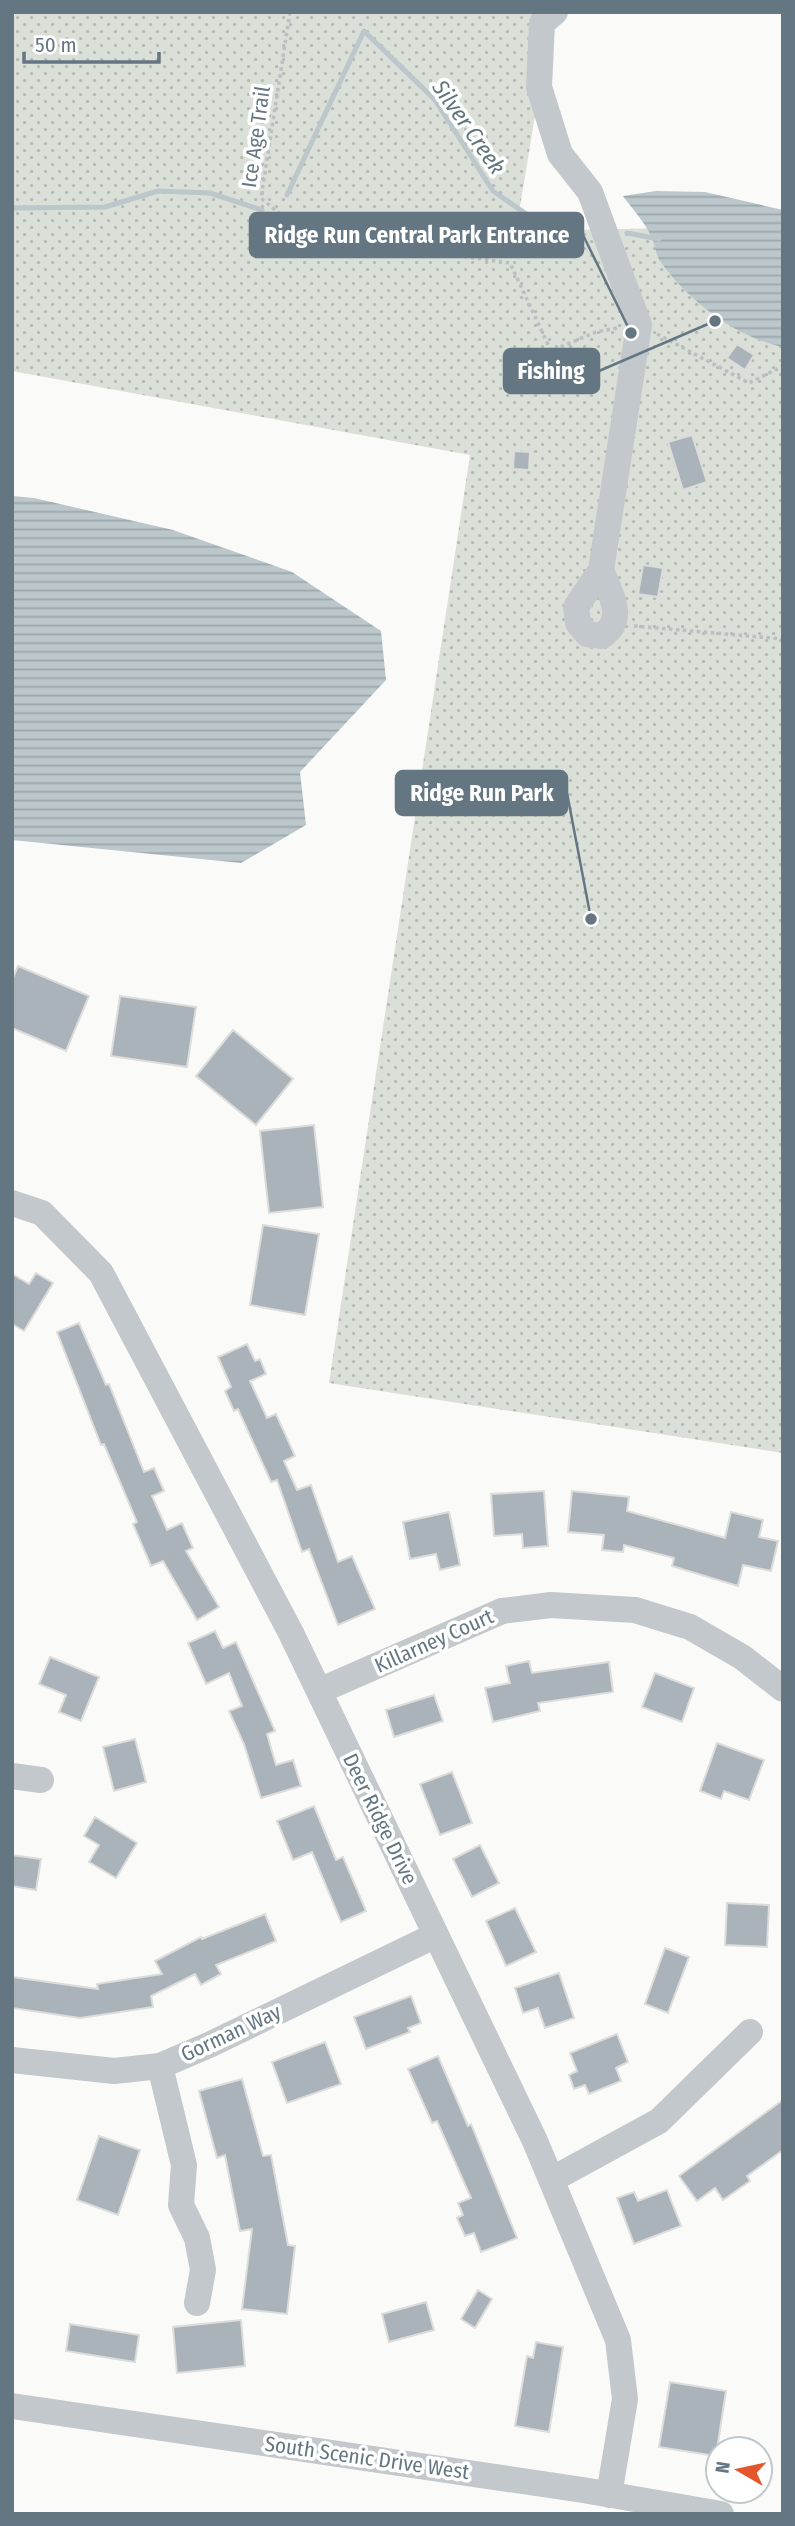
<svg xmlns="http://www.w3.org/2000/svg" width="795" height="2526" font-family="'Fira Sans Condensed',sans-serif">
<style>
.park{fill:url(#park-dots)}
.water{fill:url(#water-rules)}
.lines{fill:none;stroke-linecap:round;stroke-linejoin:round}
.stream{stroke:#bbc7cb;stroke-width:5}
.building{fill:#aab3b9;stroke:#dcdcda;stroke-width:2}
.path{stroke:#bbbfc2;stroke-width:3.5;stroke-dasharray:3.5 3.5;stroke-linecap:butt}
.minor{stroke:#c3c8cc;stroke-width:26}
.labels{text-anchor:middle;stroke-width:7;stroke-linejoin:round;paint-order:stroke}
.street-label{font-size:21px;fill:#657683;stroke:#fff}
.water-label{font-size:23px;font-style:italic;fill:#60757c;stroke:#fff}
.leader{fill:none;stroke:#657683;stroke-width:2.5}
.callout-dot{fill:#657683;stroke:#fff;stroke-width:2.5}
.callout{fill:#657683;stroke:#657683;stroke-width:2.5}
.callout-label{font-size:23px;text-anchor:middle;font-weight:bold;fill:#fff}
</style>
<defs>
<pattern id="park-dots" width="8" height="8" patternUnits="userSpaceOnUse" patternTransform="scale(1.75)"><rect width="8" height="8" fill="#dadfd7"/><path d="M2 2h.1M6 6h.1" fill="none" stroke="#b4b9b4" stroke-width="1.8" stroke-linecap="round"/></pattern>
<pattern id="water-rules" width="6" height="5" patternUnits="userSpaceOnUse" patternTransform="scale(1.75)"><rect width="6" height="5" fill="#bbc7cb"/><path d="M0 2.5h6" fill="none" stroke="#9ca6aa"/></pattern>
</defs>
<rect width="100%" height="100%" fill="#fafaf8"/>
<!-- park -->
<path class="park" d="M12 12H552L516 231 671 228 783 243V1453L329 1383 470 455 12 371Z"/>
<!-- water -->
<path class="water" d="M656 191 705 192 783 210V347C737 338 687 300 660 261 656 255 656 248 653 241 647 224 633 210 623 196Z
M12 496 34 498 173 530 292 572 381 631 386 680 300 772 306 825 241 863 12 840Z"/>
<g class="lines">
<!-- stream -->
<path class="stream" d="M287 195 364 31 435 100 493 191 532 218 559 248
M12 208 105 207 158 191 210 193 262 210
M627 233 659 239"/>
</g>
<!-- building -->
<path class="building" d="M737 344 754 355 745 370 727 358Z
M692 435 707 482 683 490 668 442Z
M514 451 530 452 529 470 513 469Z
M643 565 663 568 658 597 638 594Z
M18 966 89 996 66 1051 12 1028V980Z
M120 996 196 1007 187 1067 111 1056Z
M233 1030 293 1079 256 1125 196 1076Z
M314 1125 323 1207 269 1213 260 1131Z
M263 1225 319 1234 305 1315 250 1305Z
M36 1273 53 1283 24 1331 12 1324V1274L29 1284Z
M79 1323 106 1385 109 1384 144 1472 154 1468 164 1491 152 1496 167 1530 182 1523 193 1548 186 1551 219 1607 197 1620 163 1561 151 1566 133 1524 137 1522 104 1444 101 1445 57 1332Z
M247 1344 255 1361 260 1359 266 1374 250 1381 267 1418 276 1414 295 1456 284 1461 297 1490 311 1485 338 1562 352 1556 375 1609 338 1625 309 1549 302 1552 277 1480 271 1482 238 1409 234 1411 225 1391 231 1387 218 1357Z
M544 1491 548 1546 523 1548 522 1534 494 1536 491 1494Z
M572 1491 629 1497 627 1511 725 1538 731 1512 763 1520 759 1537 778 1541 771 1571 743 1565 738 1586 672 1566 674 1558 624 1545 623 1552 602 1550 604 1535 568 1532Z
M449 1512 460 1565 440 1570 436 1554 410 1559 403 1522Z
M215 1631 223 1648 236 1642 275 1731 267 1734 276 1765 293 1760 301 1786 261 1798 244 1744 229 1711 242 1706 229 1673 206 1684 188 1643Z
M50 1657 99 1677 81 1721 59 1712 66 1695 39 1684Z
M529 1661 532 1673 609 1662 613 1692 538 1703 540 1711 493 1722 485 1688 510 1683 506 1666Z
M655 1673 694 1688 682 1722 642 1707Z
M434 1695 443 1721 394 1737 386 1710Z
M135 1739 146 1782 114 1791 103 1747Z
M717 1743 764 1760 749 1800 724 1791 721 1799 700 1791Z
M452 1772 472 1823 440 1835 420 1784Z
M314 1806 336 1860 343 1857 366 1911 341 1922 312 1852 293 1860 277 1821Z
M95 1817 137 1843 116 1878 89 1862 99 1845 84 1836Z
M480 1845 499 1883 472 1897 453 1859Z
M12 1855 41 1859 36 1890 12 1886Z
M727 1903 769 1905 767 1947 725 1945Z
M515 1908 536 1952 506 1966 486 1921Z
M265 1914 276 1941 216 1965 221 1974 201 1985 195 1974 151 1996 153 2007 80 2018 12 2008V1977L98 1989 97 1984 162 1974 155 1961 201 1937 202 1939Z
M665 1948 689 1957 668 2013 645 2004Z
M559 1973 574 2018 545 2028 538 2008 523 2013 515 1988Z
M411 1996 421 2023 408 2028 410 2032 366 2049 354 2017Z
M617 2034 628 2062 616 2068 621 2081 589 2094 585 2085 574 2089 569 2075 577 2071 570 2053Z
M325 2042 341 2084 287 2103 272 2062Z
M438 2056 468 2126 471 2124 517 2238 481 2252 474 2233 465 2236 457 2218 463 2215 458 2203 471 2198 437 2121 432 2123 408 2069Z
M242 2079 263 2156 271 2155 288 2245 295 2246 287 2314 242 2309 252 2229 240 2231 225 2155 217 2158 199 2091Z
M783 2100V2150L747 2176 750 2181 723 2200 715 2188 697 2201 679 2176Z
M99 2136 140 2150 118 2215 77 2200Z
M667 2190 681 2226 634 2244 617 2198 634 2192 638 2201Z
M478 2290 492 2299 475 2328 461 2319Z
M426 2302 434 2330 389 2342 382 2314Z
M241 2320 245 2366 177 2373 173 2327Z
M70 2324 139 2335 135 2362 66 2351Z
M536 2342 563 2347 549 2432 515 2426 527 2356 533 2358Z
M670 2382 726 2391 716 2456 659 2447Z"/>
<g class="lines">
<!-- path -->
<path class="path" d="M290 12 261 198 304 234 510 263 551 351 596 332 617 328
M657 334 749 383 783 366
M634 626 783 639"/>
<!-- minor -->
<path class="minor" d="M555 12 542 23 539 87 560 154 590 192 639 325 601 570 576 607 578 623 587 634 602 636C627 619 610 593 601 570
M12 1203 42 1213 101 1273 291 1633 535 2141 618 2340 625 2399 609 2495
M319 1691 502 1611 551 1605 635 1610 690 1627 742 1657 783 1689
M12 1776 41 1780
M12 2060 114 2071 160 2066 209 2045 436 1935
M160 2066 184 2165 181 2205 197 2238 203 2270 197 2303
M551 2180 659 2121 750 2032
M12 2406 583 2490 721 2514"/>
</g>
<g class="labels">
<!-- street labels -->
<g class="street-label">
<text transform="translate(256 137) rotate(-82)" y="7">Ice Age Trail</text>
<text transform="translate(434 1641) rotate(-24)" y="7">Killarney Court</text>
<text transform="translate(380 1819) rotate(64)" y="7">Deer Ridge Drive</text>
<text transform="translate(231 2033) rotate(-25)" y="7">Gorman Way</text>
<text transform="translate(367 2458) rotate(8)" y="7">South Scenic Drive West</text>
</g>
<!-- water labels -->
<g class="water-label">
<text transform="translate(469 127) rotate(55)" y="8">Silver Creek</text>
</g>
</g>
<!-- callouts -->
<path class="leader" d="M631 333L583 235M715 321L599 371M591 919L567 793"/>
<g class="callout-dot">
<circle cx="631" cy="333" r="7"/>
<circle cx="715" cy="321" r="7"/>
<circle cx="591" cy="919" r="7"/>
</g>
<g class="callout">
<rect x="250" y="213" width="333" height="44" rx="7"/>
<rect x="504" y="349" width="95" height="44" rx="7"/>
<rect x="396" y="771" width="171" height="44" rx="7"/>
</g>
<g class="callout-label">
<text x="417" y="243">Ridge Run Central Park Entrance</text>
<text x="551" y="379">Fishing</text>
<text x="482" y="801">Ridge Run Park</text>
</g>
<!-- border -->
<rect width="795" height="2526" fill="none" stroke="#657683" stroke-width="28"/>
<!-- north arrow -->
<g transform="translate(739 2470) rotate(279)"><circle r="33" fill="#ffffff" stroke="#c1c8cd" stroke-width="2"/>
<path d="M0-5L12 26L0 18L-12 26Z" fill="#e4572e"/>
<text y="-10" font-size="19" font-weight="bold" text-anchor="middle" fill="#657683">N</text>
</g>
<!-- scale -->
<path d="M24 52v10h135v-10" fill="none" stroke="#657683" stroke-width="3.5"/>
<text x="35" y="52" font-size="21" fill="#657683" stroke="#ffffff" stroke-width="5" paint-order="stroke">50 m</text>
</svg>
